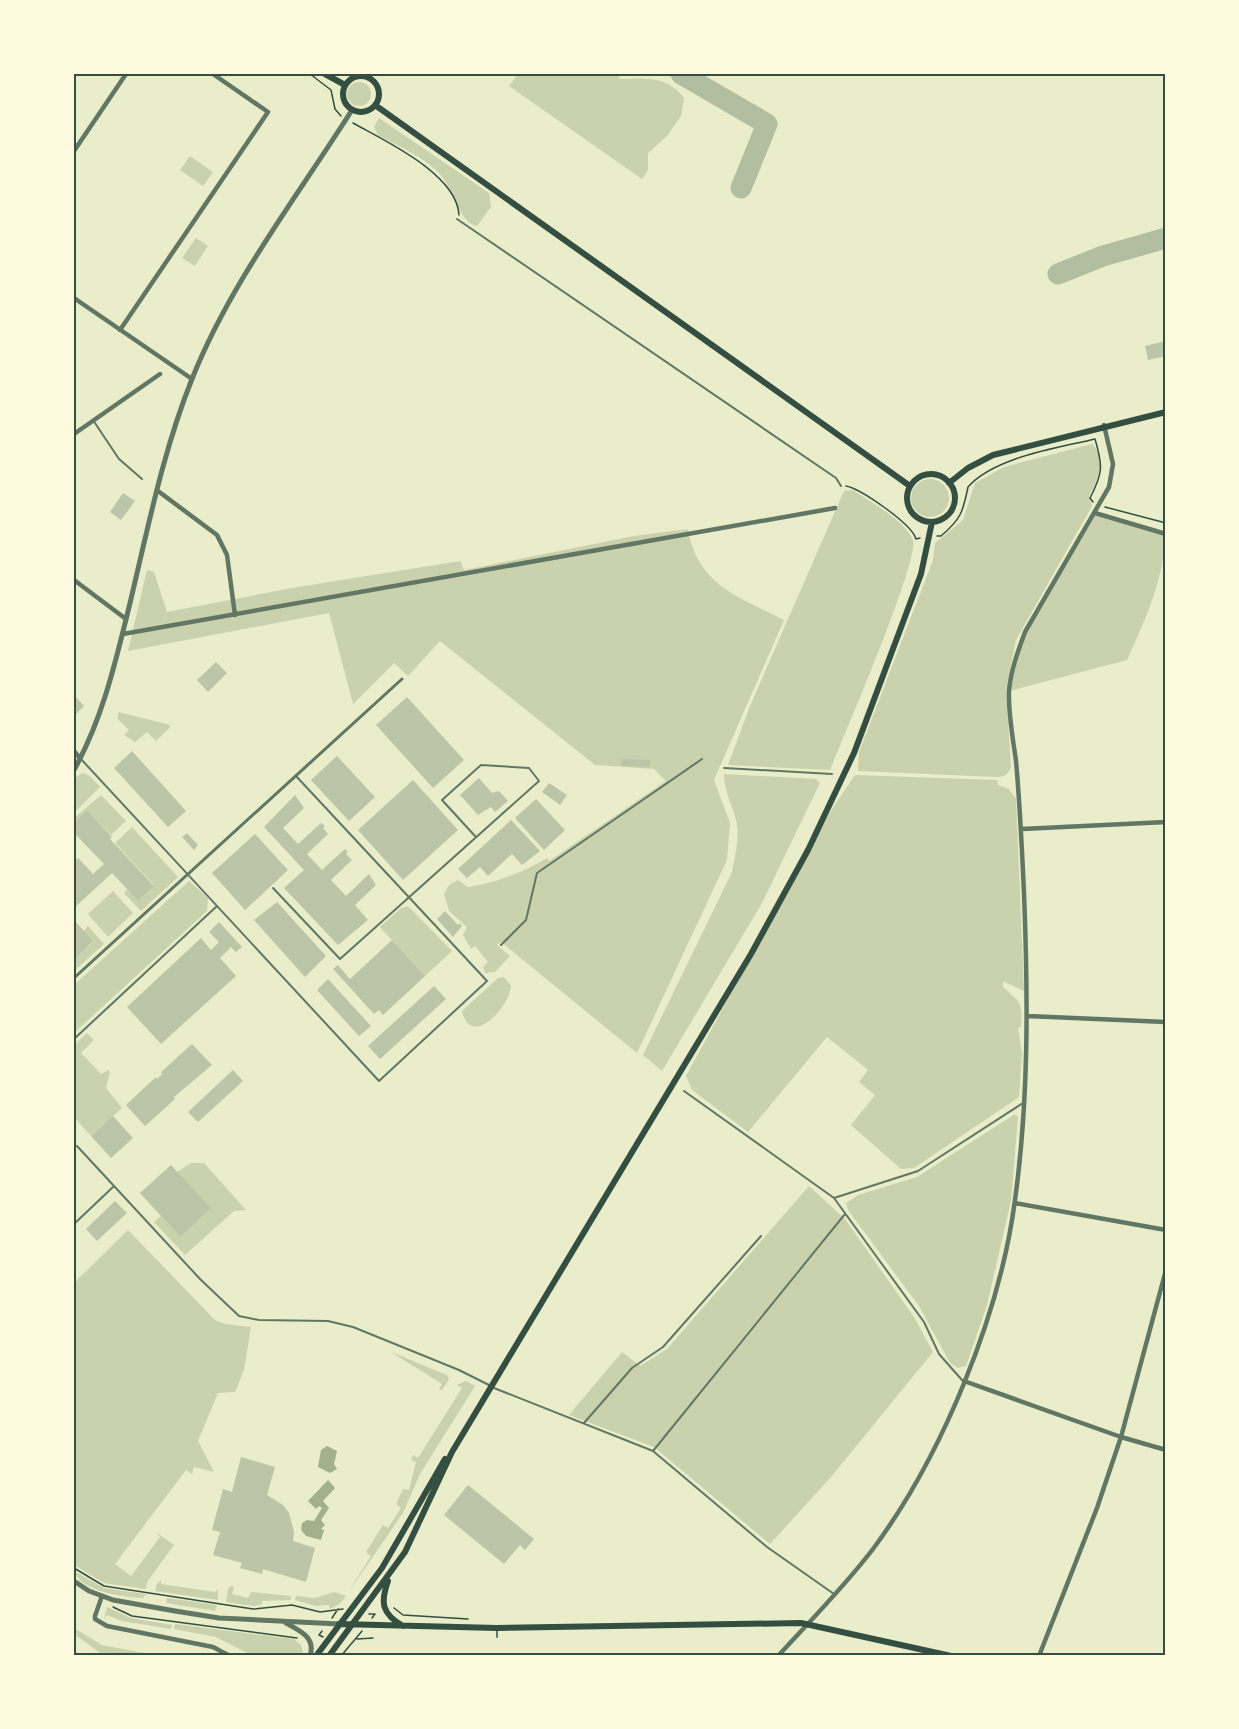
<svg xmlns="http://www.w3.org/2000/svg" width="1239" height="1729" font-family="Signika,sans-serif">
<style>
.green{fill:#cad2ad}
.water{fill:#a3b18a}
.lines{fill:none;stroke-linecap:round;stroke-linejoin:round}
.taxiway{stroke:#b2bea0;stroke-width:21}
.building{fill:#bcc5a7}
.path{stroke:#344e41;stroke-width:1.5}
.service{stroke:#617663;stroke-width:2}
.pedestrian{stroke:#617663;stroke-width:3}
.minor{stroke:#617663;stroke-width:4.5}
.tertiary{stroke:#617663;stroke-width:5}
.secondary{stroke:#344e41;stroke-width:6}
.neatline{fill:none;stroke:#344e41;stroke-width:2}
</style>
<rect width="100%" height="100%" fill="#e9edc9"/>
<!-- green -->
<path class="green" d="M518 74H617L620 79C645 78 668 76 684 98L681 116 667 136 648 153V170L642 179 509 86Z
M347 94a12 12 0 1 1 24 0a12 12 0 1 1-24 0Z
M379 118 489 193 491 207 477 226C461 224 452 191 443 178 428 158 399 147 378 135L374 127Z
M190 156 213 172 203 186 180 170Z
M196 238 208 246 195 266 182 258Z
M1092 444C1108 459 1097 481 1089 496L1092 506 1016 640 1006 689 1011 767C1008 774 1005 777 997 777L858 771 859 752 933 560 935 543 963 520 975 483 1004 467Z
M911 498a19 19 0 1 1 38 0a19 19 0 1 1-38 0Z
M853 490C871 503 904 519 913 540 920 559 842 741 830 770L728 765 750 706 844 491Z
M1095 513 1165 534C1165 578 1145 620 1127 660L1009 691 1025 632Z
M688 529C697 585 739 597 784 620L714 780 730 823 727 860 637 1053 501 942 497 945 510 956 495 972 485 973 483 967 488 962 475 946 471 949 463 935 467 927 449 911 444 894 449 885 458 880 468 887C497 882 522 873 547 858L549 861 666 781 654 769 595 765 440 641 408 676 394 663 353 704 329 613 128 651 147 570 154 572 167 612 292 588 460 561 464 570 634 536Z
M119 712 170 725V727L156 741 147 732 135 742 124 735 129 730 117 718Z
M83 773 90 776 100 787 74 813V778Z
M724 774 816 779 820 783 762 903 662 1071 643 1055 732 872C735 855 740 837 736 820 732 804 724 791 724 774Z
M855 775 997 780 998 785 1009 789 1016 799 1024 991 1003 981V987C1022 1004 1022 1002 1021 1027L1018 1028 1022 1053 1019 1097 914 1168 901 1169 851 1125 875 1095 859 1082 868 1070 827 1037 748 1132 692 1090 686 1076 830 812Z
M101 795 126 821 111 835 87 810 74 822V818Z
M132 827 178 877 141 911 124 893 127 889 138 901 154 885 115 843Z
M189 881 208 898 207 911 74 1033V985Z
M113 891 133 913 108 937 88 914Z
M408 906 452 951 425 976 380 927 401 908Z
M88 926 104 944 74 971V953L77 956 93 942 83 931Z
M504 977 511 986C510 1006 471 1050 462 1011L498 978Z
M87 1033 94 1040 81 1053 101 1074 108 1070 110 1073 106 1088 122 1108 91 1136 74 1117V1045Z
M1015 1114 1018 1117 1011 1201 987 1305 966 1366 958 1368 950 1363 919 1306 848 1210 846 1203 858 1195 917 1177Z
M191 1163H204L246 1210 234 1211 185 1255 154 1222 161 1216 180 1237 177 1172Z
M809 1186 845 1219 914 1317 933 1352 831 1477 770 1544 654 1447 569 1415 622 1352 640 1366 667 1349Z
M128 1230 215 1320 225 1324 251 1327 244 1370 235 1392 218 1393 198 1441 214 1472 194 1467 192 1474 186 1470 115 1564 131 1576 160 1537 156 1532 174 1545 147 1582 146 1589 104 1583 74 1565V1283Z
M391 1352 447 1375 449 1379 442 1390H439L442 1384Z
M466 1381 475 1386 420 1474 403 1513 341 1603 330 1609 329 1605 316 1606 295 1600 296 1596 315 1598 334 1592 346 1596 371 1556 366 1552 383 1525 388 1528 401 1508 396 1504 403 1489 409 1490 416 1462 411 1460 413 1455 418 1458 462 1388 457 1385Z
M74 1571 104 1588 146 1594 143 1598C124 1597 81 1592 74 1571Z
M161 1580V1584L215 1592 218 1589V1600L155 1591 157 1584Z
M231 1586 234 1587 232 1594 248 1598 251 1592 291 1596V1600L262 1601V1604L254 1606 226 1602 228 1589Z
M167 1598 217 1605 215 1611 166 1603Z
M107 1607 131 1618 172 1625 171 1629 122 1621 107 1615 104 1620Z
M175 1624 294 1639 301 1645 303 1654 251 1655 216 1637 174 1629Z
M74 1628 102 1645 154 1655H103L74 1634Z"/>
<!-- water -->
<path class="water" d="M327 1446 337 1451 334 1464 337 1469 330 1473 318 1467 321 1450Z
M328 1480 335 1488 323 1501 329 1508 321 1520 325 1525 321 1529 324 1530 321 1540 306 1536 301 1530 302 1523 307 1520 314 1521 322 1508 319 1506 316 1509 308 1501Z"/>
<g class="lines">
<!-- taxiway -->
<path class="taxiway" d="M681 74 767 124 741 188
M1058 274 1103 256 1166 238"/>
</g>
<!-- building -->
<path class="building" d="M1166 341V356L1148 360 1145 346Z
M123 493 135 501 121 520 110 512Z
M216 662 227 673 208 692 197 680Z
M74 695 84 706 74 716Z
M407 697 464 760 433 788 376 725Z
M132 751 186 811 168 827 114 768Z
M337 756 375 797 349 821 311 780Z
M621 759 650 760V767L621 766Z
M479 778 492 793 499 791 508 801 495 812 491 807 478 815 460 795Z
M413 780 458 830 403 880 358 830Z
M549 783 567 795 560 805 542 792Z
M295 795 304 808 283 828 298 844 321 823 325 826 323 828 328 834 307 854 322 870 345 849 348 852 346 854 352 860 331 880 346 896 369 874 376 885 355 905 368 920 338 945 284 888 304 870 264 827Z
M536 799 565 830 544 850 515 818Z
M87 810 112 837 110 839 154 886 138 901 112 873 74 908V862L78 858 93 874 104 864 74 833V822Z
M511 820 540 851 522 865 512 854 488 876 480 867 467 878 458 869Z
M187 833 198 845 194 850 182 837Z
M255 834 288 870 245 910 212 873Z
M277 902 326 956 305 977 254 920Z
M445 911 458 925 460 923 462 926 453 937 437 919Z
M74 920 93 941 77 957 74 953Z
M219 922 242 947 236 952 231 947 220 958 236 976 161 1044 127 1007 201 938 211 950 219 942 209 932Z
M392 940 425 976 383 1015 379 1010 374 1014 333 969 338 965 350 979Z
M328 979 371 1026 359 1036 317 990Z
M434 986 446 999 380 1059 368 1046Z
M192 1044 212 1065 174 1097 175 1099 145 1126 126 1105 156 1077 157 1079 162 1074 161 1072Z
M233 1070 243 1081 198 1122 188 1112Z
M113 1116 133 1138 111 1158 91 1136Z
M171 1165 211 1208 180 1237 140 1193Z
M115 1201 127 1213 97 1241 86 1229Z
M241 1457 275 1467 267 1495 283 1505 289 1513 294 1532 293 1541 315 1548 306 1582 263 1569 262 1574 240 1568 242 1563 213 1555 220 1532 212 1530 223 1489 232 1492Z
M468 1485 534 1539 525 1550 520 1545 504 1564 444 1515Z"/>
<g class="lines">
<!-- path -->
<path class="path" d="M310 74 331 90 335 109 341 116
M353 123C385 141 457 174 459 215
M846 486C861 489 912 524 916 539L920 538
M1105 507 1166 523
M937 536H941C961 519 963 512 968 487 994 457 1058 448 1095 439 1103 466 1103 473 1090 498L1093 502
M74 1568 104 1586 253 1609 292 1605 320 1612 343 1609
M113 1607 132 1616 297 1638
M394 1608 403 1615 468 1619
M369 1614H375L372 1618
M332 1618 338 1609
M322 1631 319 1635 323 1637
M357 1639 373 1638
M341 1656 362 1631"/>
<!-- service -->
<path class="service" d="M457 219 836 478 841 486
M93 420 119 459 142 479
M80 758 379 1081 487 981 296 776
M724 768 832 774
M273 888 340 959 539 781 529 768 481 765 442 800 475 836
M501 945 526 920 537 873 702 759
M74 1039 217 906
M684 1091 834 1198 924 1322 939 1354 962 1380
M77 1146 200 1279 239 1316 259 1320 328 1321 353 1327 459 1370 489 1385
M834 1198 918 1171 1023 1103
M74 1224 113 1187
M494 1388 653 1451 767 1547 834 1594
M584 1423 632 1368 663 1347 761 1236
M653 1451 845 1214
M497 1637V1628"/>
<!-- pedestrian -->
<path class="pedestrian" d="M74 978 402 679"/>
<!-- minor -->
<path class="minor" d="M74 151 126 74
M74 298 192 379
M120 330 268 112 213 74
M74 434 160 374
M158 491 217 535 227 555 235 615
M1095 513 1166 534
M74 580 126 619
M123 634 835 508
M74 751 80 758
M1022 829 1166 822
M1027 1016 1166 1022
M1015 1203 1166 1230
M964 1381 1121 1437 1166 1450
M102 1596 95 1616V1619L107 1626 213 1647 230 1656
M778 1656C811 1620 844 1587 873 1549 942 1456 1000 1315 1015 1200 1029 1098 1028 996 1024 893 1022 849 1020 805 1016 761 1013 739 1008 713 1009 690 1011 670 1018 651 1025 632L1109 487 1113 464 1104 425
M1039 1656 1097 1508 1121 1437 1166 1270"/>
<!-- tertiary -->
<path class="tertiary" d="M368 78 370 74
M74 770C103 718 116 660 130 603 148 528 163 451 192 379 230 283 297 197 352 110
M74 1581 89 1591 113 1600 175 1611 219 1618 339 1624
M286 1623C300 1631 316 1637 310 1656"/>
<!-- secondary -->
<path class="secondary" d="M325 74 345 85
M343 94a18 18 0 1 1 36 0a18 18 0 1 1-36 0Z
M375 105 910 486
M907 498a24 24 0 1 1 48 0a24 24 0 1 1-48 0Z
M949 483 968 468 993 455 1166 412
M388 1581C380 1603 382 1614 403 1626
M339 1624 497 1628 801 1623 951 1656
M316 1656 382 1568 445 1459
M329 1656 405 1552 452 1452 751 954 808 850 854 753 921 574 932 522"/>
</g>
<!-- border -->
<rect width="1239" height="1729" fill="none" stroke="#fefae0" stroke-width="150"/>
<rect x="75" y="75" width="1089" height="1579" class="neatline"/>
</svg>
